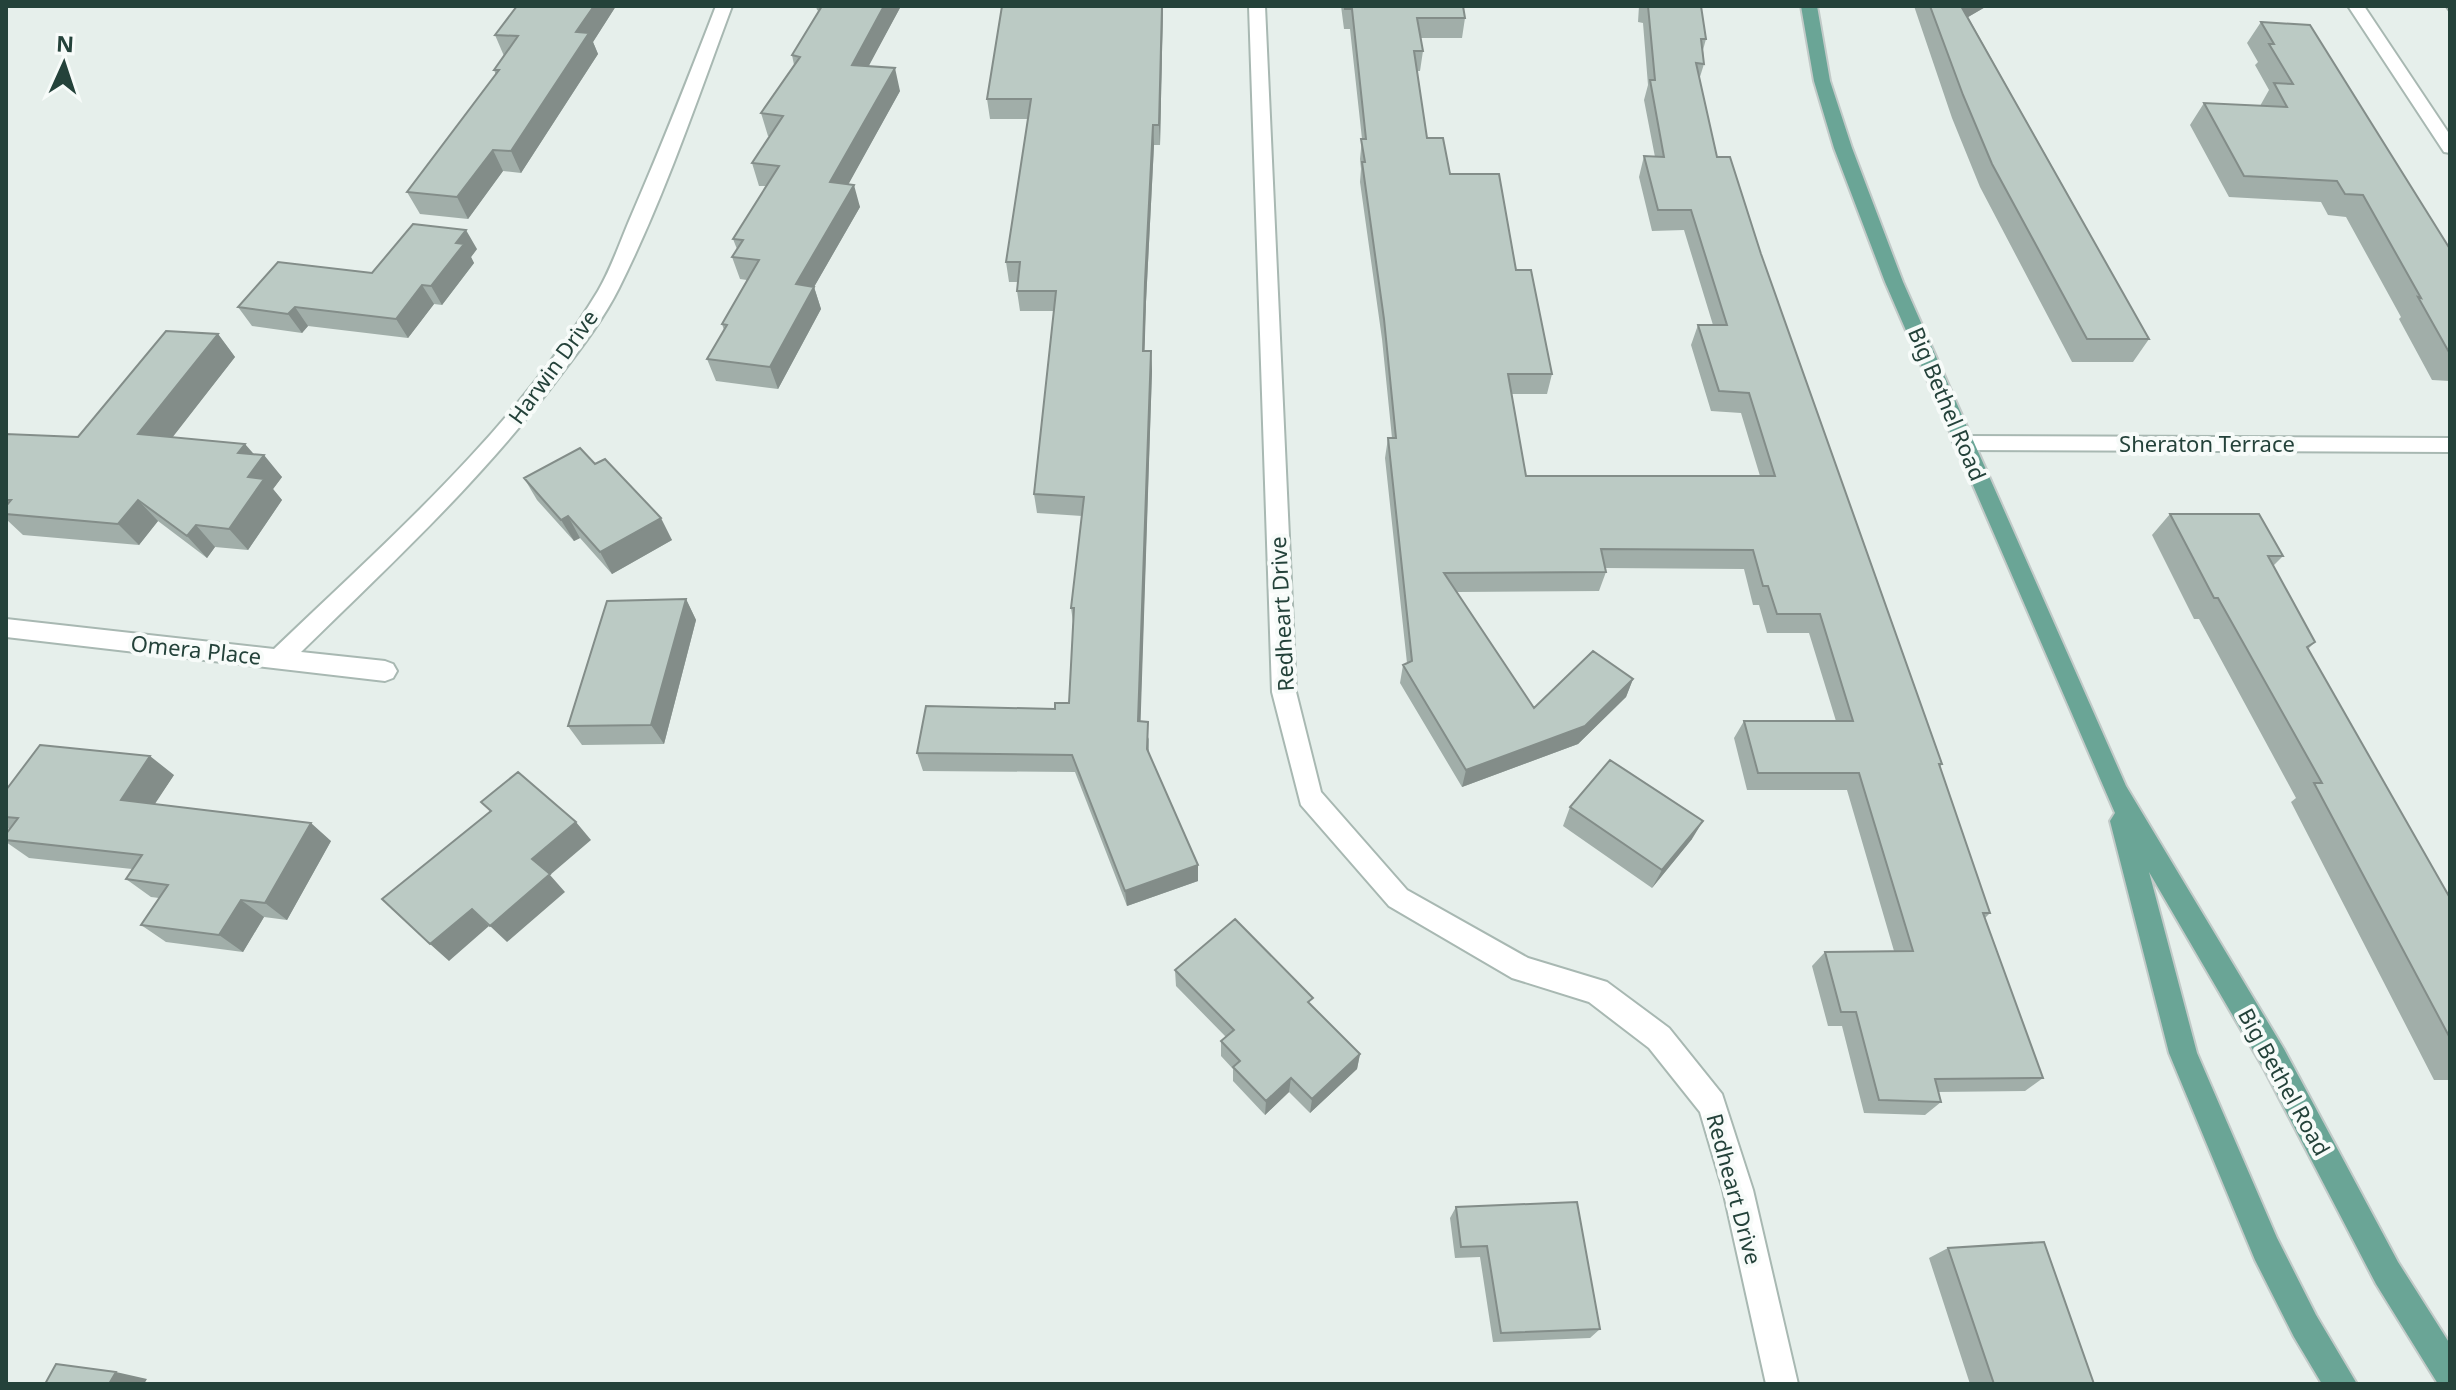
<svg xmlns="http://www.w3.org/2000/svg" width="2456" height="1390" font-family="'Noto Sans',sans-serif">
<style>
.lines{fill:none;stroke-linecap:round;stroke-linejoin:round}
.minor-casing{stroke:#a8b8b2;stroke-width:4}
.major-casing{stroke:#c2cac8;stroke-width:4}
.minor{fill:#fff;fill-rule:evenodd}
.major{fill:#6aa596;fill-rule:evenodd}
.wall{fill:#a1aea9}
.shaded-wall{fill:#838d89}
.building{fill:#bbcac4;stroke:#838d89;stroke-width:2}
.labels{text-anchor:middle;stroke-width:8;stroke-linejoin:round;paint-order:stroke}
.street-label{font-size:22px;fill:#24423a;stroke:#f7fbf9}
</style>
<rect width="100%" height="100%" fill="#e6efeb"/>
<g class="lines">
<!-- minor casing -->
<g class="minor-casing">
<path id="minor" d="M716 6H732C697 100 664 198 619 288 604 318 582 347 562 373 486 476 392 563 301 652L385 661 393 664 397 671 393 678 385 681 6 637V619L274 649C390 538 514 430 598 291 612 267 621 239 632 214 662 145 689 76 716 6Z
M1249 6H1265L1296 692 1321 792 1407 890 1528 958 1607 982 1669 1028 1722 1094 1753 1190 1798 1384H1766L1723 1190 1700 1112 1649 1048 1589 1002 1512 978 1389 906 1301 805 1272 692Z
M2348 6H2364L2450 135V153L2444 152Z
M1963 436 2450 438V452L1963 450 1956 448 1953 443 1956 438Z"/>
</g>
<!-- major casing -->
<g class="major-casing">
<path id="major" d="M1801 6H1817L1830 81 1852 148 1903 282 2126 786 2284 1049 2398 1262 2450 1344V1384H2438L2376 1284 2264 1069 2149 872 2197 1053 2277 1238 2316 1315 2357 1384H2322L2294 1337 2255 1260 2169 1053 2110 821 2115 813 1885 282 1834 148 1814 81Z"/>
</g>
<!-- minor -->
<use href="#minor" class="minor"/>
<!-- major -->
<use href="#major" class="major"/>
</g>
<!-- wall -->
<path class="wall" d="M517 6H616L593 42 598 54 521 173 503 171 468 219 420 214 407 192 496 75 494 70 504 56 495 35Z
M816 6H901L868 66 900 91 848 184 860 207 814 287 821 309 778 389 716 381 707 359 724 330 722 324 747 280 740 279 732 257 737 249 733 239 766 186H759L752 163 770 136H768L761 113 794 65 792 55 819 11 817 10Z
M1163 6 1160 145H1154L1146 302 1144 351H1151L1152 371 1140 722 1149 739V753L1198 865V881L1127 906 1075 772 923 771 917 753 1069 703 1073 622 1071 608 1082 516 1037 513 1034 494 1054 311H1020L1017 291 1018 282H1009L1006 262 1028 119H990L987 99Z
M1341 6H1463L1465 18 1462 38H1420L1423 51 1420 71H1417L1427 138 1516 270 1552 374 1547 394H1511L1526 476H1760L1741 413 1711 411 1691 345 1698 325H1713L1684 230 1652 231 1639 177 1644 156 1655 157 1644 100 1648 85 1643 23 1638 22 1639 6H1701L1706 39 1703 50 1704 64 1699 80 1717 157 1761 254 1942 764 1940 767 1990 913 1985 918 2043 1078 2025 1091 1938 1092 1941 1102 1925 1115 1864 1113 1842 1026H1828L1812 966 1825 952 1894 951 1847 790H1747L1734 738 1744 721H1836L1809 633H1767L1759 605H1753L1744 569 1605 568 1606 572 1599 591 1457 592 1534 708 1633 679 1626 697 1578 744 1462 787 1400 683 1403 665 1407 663 1385 458 1388 438H1392L1382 339 1360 182 1361 169 1360 159 1362 139 1350 29H1344Z
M1914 6H1987L1968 17 2149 339 2133 362H2072L1980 187 1952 118Z
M2444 6H2450V14Z
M2261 22 2450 249V381L2432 380 2399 319 2401 317 2346 217 2328 215 2321 202 2229 197 2190 125 2204 103 2260 106 2269 90 2255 65 2258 62 2247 43Z
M477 249 471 257 474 263 442 305 434 304 408 338 308 326 302 333 252 326 238 307 372 273Z
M218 334 235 357 172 437 254 454 282 477 273 489 282 500 248 550 215 547 207 558 158 521 139 545 23 535 6 519V434L78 437Z
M595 464 672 540 612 574 580 538 574 541 537 500 524 478Z
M2170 514 2283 556 2273 566 2315 642 2308 649 2450 898V1080H2434L2291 802 2296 798 2199 619H2194L2152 535Z
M686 599 696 620 664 744 582 745 568 726Z
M174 775 154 804 331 841 287 920 264 917 243 952 166 942 141 925 159 898 151 897 126 879 132 869 29 858 6 842V834L9 829 6 827V790Z
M1570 807 1692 839 1652 888 1563 826Z
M1175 970 1312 1006 1360 1054 1357 1069 1310 1113 1289 1092 1265 1115 1233 1081V1069L1221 1056V1041L1226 1037 1176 986Z
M1456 1207 1600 1329 1590 1338 1493 1342 1480 1257 1455 1258 1450 1218Z
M1948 1248 2094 1384H1970L1929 1258Z"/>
<!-- shaded-wall -->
<path class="shaded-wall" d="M594 6H616L593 42 598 54 521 173 511 151 576 32Z
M884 6H901L857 88 852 65Z
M1162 6H1163L1160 145 1159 125Z
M1960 6H1987L1951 27Z
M895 68 900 91 837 205 830 182Z
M1153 125 1154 145 1146 302 1144 371 1143 351 1145 282Z
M493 150 503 171 468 219 457 197Z
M854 185 860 207 814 287 821 309 778 389 770 367 796 284Z
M466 230 477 249 471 257 474 263 442 305 431 286 456 243Z
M422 285 434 304 408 338 396 319Z
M295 307 308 326 302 333 288 314Z
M218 334 235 357 158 456 138 434Z
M1151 351 1152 371 1140 739 1138 721Z
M245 444 260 461 264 455 282 477 273 489 282 500 248 550 229 529 248 477 238 453Z
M138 500 158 521 139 545 118 524Z
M568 516 580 538 574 541 561 520Z
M661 518 672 540 612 574 600 552Z
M196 525 215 547 207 558 187 536Z
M686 599 696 620 664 744 651 725Z
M1633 679 1626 697 1578 744 1462 787 1466 770Z
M150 756 174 775 145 819 121 800Z
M1703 821 1692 839 1652 888 1662 870Z
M576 822 591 840 550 875 565 892 507 942 490 926 532 859Z
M311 823 331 841 287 920 265 903Z
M1198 865V881L1127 906 1125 891Z
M241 900 264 917 243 952 219 935Z
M472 909 489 926 449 961 430 944Z
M1360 1054 1357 1069 1310 1113 1312 1099Z
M1291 1078 1289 1092 1265 1115 1266 1101Z
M116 1372 147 1379 144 1384H109Z"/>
<!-- building -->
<path class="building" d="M517 6H594L576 32 589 33 511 151 493 150 457 197 407 192 499 70H494L518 36 495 35Z
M822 6H884L852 65 895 68 830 182 854 185 796 284 814 287 770 367 707 359 727 325 722 324 759 260 732 257 743 240 733 239 779 166 752 163 783 116 761 113 800 57 792 55Z
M1002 6H1162L1159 125H1153L1145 282 1143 351H1151L1138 721 1148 722 1147 749 1198 865 1125 891 1072 755 917 753 926 706 1055 709V703H1069L1074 608H1071L1084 497 1034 494 1056 291H1017L1020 262H1006L1031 99H987Z
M1345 6H1463L1465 18H1417L1423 51H1414L1427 138H1443L1450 174H1499L1516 270H1531L1552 374H1508L1526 476H1775L1749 393 1719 391 1698 325H1727L1691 210H1658L1644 156 1664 157 1650 80H1655L1648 6H1701L1706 39H1701L1704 64 1696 63 1717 157H1730L1761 254 1942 764H1939L1990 913H1983L2043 1078 1935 1079 1941 1102 1879 1100 1856 1012H1841L1825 952 1913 951 1859 773H1758L1744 721H1853L1820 614H1777L1768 586H1763L1753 550 1601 549 1606 572 1444 573 1534 708 1593 651 1633 679 1585 726 1466 770 1403 665 1412 661 1388 438H1396L1384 319 1362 162H1365L1361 139H1366L1352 9H1345Z
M1930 6H1961L2149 339H2087L1992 164 1963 95Z
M2261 22 2310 25 2450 249V354L2418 297 2421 298 2363 195 2345 194 2337 181 2244 176 2204 103 2287 107 2274 83 2293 84 2269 44H2274Z
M413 224 466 230 456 243 464 244 431 286 422 285 396 319 295 307 288 314 238 307 278 262 372 273Z
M166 331 218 334 138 434 245 444 238 453 264 455 248 477 264 479 229 529 196 525 187 536 138 500 118 524 6 514V506L11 500H6V434L78 437Z
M580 448 595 464 605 459 661 518 600 552 568 516 561 520 524 478Z
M2170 514H2259L2283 556H2268L2315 642 2307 647 2450 898V1038L2314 783H2322L2218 598H2214Z
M686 599 651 725 568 726 607 601Z
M40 745 150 756 121 800 311 823 265 903 241 900 219 935 141 925 168 885 126 879 142 855 6 840V834L18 818 6 817V790Z
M1610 760 1703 821 1662 870 1570 807Z
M518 772 576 822 532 859 550 874 490 926 472 909 430 944 382 899 491 811 481 802Z
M1235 919 1313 998 1308 1002 1360 1054 1312 1099 1291 1078 1266 1101 1233 1067 1240 1061 1221 1041 1234 1030 1175 970Z
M1577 1202 1600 1329 1501 1333 1487 1246 1461 1247 1456 1207Z
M2044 1242 2094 1384H1994L1948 1248Z
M56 1364 116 1372 109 1384H45Z"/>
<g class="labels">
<!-- street labels -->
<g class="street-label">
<text transform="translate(553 367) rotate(-54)" y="8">Harwin Drive</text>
<text transform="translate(1947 404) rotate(67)" y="8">Big Bethel Road</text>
<text x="2207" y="452">Sheraton Terrace</text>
<text transform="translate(1282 614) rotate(-93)" y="8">Redheart Drive</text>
<text transform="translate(196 650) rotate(6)" y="8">Omera Place</text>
<text transform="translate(2284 1082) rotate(61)" y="8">Big Bethel Road</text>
<text transform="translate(1734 1189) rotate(75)" y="8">Redheart Drive</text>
</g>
</g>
<!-- border -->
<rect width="2456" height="1390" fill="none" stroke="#24423a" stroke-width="16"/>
<!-- north arrow -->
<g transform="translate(64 64) rotate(3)" stroke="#f7fbf9" stroke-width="6" paint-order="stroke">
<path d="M0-6L14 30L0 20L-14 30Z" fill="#24423a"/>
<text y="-12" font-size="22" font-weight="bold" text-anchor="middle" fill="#24423a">N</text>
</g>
</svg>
